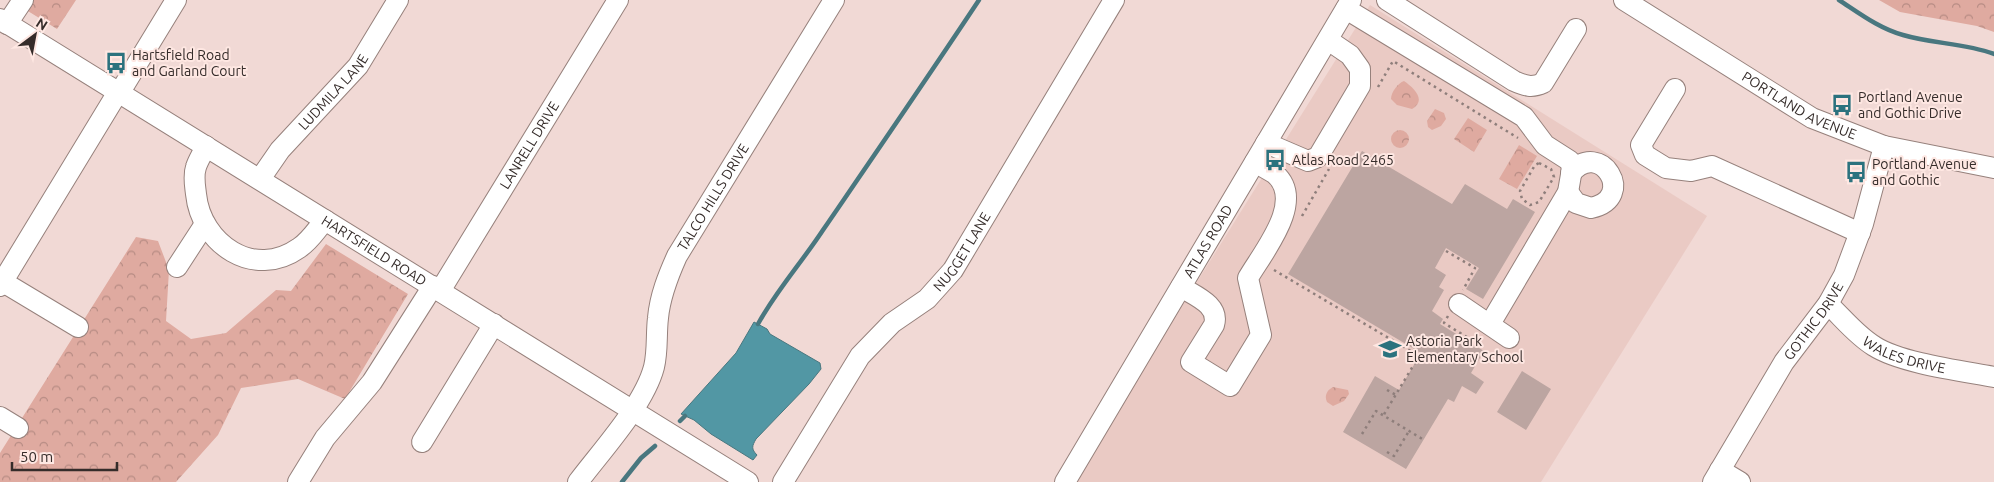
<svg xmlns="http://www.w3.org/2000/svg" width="1994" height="482" font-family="Ubuntu,sans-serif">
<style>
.built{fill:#eacac4}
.forest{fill:url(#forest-crowns)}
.water{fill:#5297a4;stroke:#49777f}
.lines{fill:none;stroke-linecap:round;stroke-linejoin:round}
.stream{stroke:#49777f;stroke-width:4.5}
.building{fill:#bca5a1}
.minor-casing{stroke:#96817c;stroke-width:22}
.path{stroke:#8e7e7b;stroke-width:2.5;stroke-dasharray:2.5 4;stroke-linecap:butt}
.minor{stroke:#fff;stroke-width:20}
.labels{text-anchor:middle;stroke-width:4;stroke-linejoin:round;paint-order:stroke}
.poi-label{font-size:14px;fill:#352c2a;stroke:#fee7e2;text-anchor:start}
.street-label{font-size:14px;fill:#352c2a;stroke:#fee7e2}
</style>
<defs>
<pattern id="forest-crowns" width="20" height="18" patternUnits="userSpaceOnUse" patternTransform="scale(1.25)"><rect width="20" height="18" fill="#dfaaa0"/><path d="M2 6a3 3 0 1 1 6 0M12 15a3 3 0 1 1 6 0" fill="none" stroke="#b68b83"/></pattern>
</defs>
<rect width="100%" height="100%" fill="#f1d9d5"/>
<!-- built -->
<path class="built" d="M1370 5 1707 216 1541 482H1072Z"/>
<!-- forest -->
<path class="forest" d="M10 0H76L57 29Z
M1879 0H1994V32L1977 26 1900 12Z
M1404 81C1414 88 1427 100 1412 109L1397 105 1391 99C1391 92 1398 83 1404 81Z
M1435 109 1444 113 1446 119 1441 126 1432 130 1428 127 1427 121Z
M1468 118 1487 130 1474 152 1454 139Z
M1391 139a9 9 0 1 1 18 0a9 9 0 1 1-18 0Z
M1519 145 1537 156 1517 189 1499 179Z
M136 237 158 241 169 270 166 321 191 339 226 333 276 290 291 291 326 244 408 294 345 399 298 379 241 388 218 435 176 482H0V453Z
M1333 387 1348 390 1349 394 1344 401 1333 406 1327 402C1324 396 1327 390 1333 387Z"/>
<!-- water -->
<path class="water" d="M754 322 767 329 770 334 820 363 821 369 809 384 756 439C752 446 751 449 757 455L753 460 711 434 694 420 681 414 736 353Z"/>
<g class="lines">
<!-- stream -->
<path class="stream" d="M1839 0C1859 13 1880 29 1903 35 1933 44 1965 43 1994 54
M758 324C776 291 802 262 823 230 875 154 928 77 979 0
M680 421 685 416
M622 482 641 458 655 446"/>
</g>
<!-- building -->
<path class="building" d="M1362 151 1452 204 1465 184 1507 209 1513 199 1535 212 1483 299 1466 289 1479 268 1446 248 1435 268 1446 275 1439 287 1444 290 1432 311 1443 319 1440 324 1484 351 1471 373 1484 382 1476 394 1462 386 1454 402 1448 399 1406 469 1343 432 1375 376 1399 390 1421 353 1288 274Z
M1522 371 1551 389 1526 430 1497 412Z"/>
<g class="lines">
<!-- minor casing -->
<g class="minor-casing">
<g id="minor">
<path d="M1387 0 1514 81C1525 86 1532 88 1543 83L1576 29"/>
<path id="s1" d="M1624 0 1812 118 1884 146 1994 168"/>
<path d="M1346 9 1524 117 1545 145 1570 161 1572 169 1568 192 1490 324"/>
<path id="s2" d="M0 19 748 482"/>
<path d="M7 24 23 0"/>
<path d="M1675 89 1641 145 1645 155 1666 168 1691 171 1712 166 1860 233"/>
<path d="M120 92 176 0"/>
<path d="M1266 143 1308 161 1318 157 1360 86V69L1350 55 1328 40"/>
<path d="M206 146C203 153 198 160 196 167 193 176 195 185 196 194 201 244 254 280 299 248 310 241 317 229 325 220"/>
<path id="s3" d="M260 179 280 150 358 66 398 0"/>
<path d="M1568 192 1576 203 1591 208C1638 198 1600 138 1571 173"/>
<path d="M177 267 205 224"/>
<path d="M3 282 78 327"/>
<path d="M0 286 118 92"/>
<path d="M1181 287C1195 296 1220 305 1214 325L1191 362 1230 386 1261 335 1248 278C1263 252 1306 201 1275 174 1269 170 1261 166 1255 162"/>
<path id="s4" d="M440 291 618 0"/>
<path d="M1459 304 1509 338"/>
<path id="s5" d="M1828 304C1843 318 1856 335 1874 346 1900 363 1962 371 1994 377"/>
<path d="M0 417 18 428"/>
<path d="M422 442 494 324"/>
<path d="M1720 470 1740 482"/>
<path d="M298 482 325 438 372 382 433 286"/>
<path id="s6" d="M578 482C602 450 644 405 654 367 658 351 656 334 658 318 660 296 668 276 677 256L834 0"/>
<path id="s7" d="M783 482 860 356 892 323 927 299 953 270 1114 0"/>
<path id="s8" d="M1065 482 1351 0"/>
<path id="s9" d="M1713 482 1784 362 1828 304 1844 275 1863 224 1884 146"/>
</g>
</g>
<!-- path -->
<path class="path" d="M1378 87 1393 61 1518 138
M1539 163 1551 169 1554 177 1539 202 1530 205 1522 199 1520 191 1535 165Z
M1302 216 1329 169
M1446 251 1475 268 1463 290
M1274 270 1419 356 1383 416
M1448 316 1444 323 1478 344
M1387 390 1396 395
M1362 434 1376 411 1424 440
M1387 452 1394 456 1409 431"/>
<!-- minor -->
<use href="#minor" class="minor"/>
</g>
<!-- icons -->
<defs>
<g id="bus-bare" transform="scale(1.725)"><path d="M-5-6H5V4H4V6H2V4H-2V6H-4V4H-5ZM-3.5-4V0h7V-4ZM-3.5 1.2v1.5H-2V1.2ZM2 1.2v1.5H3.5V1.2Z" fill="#2b727e" stroke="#fee7e2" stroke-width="2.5" paint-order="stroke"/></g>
<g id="school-bare" transform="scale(1.725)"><path d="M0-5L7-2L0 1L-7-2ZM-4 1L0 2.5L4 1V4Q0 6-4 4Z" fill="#2b727e" stroke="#fee7e2" stroke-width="2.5" paint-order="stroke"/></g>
</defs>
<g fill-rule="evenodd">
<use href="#bus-bare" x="116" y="63"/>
<use href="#bus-bare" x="1842" y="105"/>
<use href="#bus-bare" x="1275" y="160"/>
<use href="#bus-bare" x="1856" y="172"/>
<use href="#school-bare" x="1390" y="349"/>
</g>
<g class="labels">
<!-- poi labels -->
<g class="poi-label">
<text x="132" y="60">Hartsfield Road<tspan x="132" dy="16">and Garland Court</tspan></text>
<text x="1858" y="102">Portland Avenue<tspan x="1858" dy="16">and Gothic Drive</tspan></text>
<text x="1292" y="165">Atlas Road 2465</text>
<text x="1872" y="169">Portland Avenue<tspan x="1872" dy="16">and Gothic</tspan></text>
<text x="1406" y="346">Astoria Park<tspan x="1406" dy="16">Elementary School</tspan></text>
</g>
<!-- street labels -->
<g class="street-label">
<text dy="5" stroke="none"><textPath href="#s3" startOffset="114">LUDMILA LANE</textPath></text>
<text dy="5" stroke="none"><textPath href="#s1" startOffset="205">PORTLAND AVENUE</textPath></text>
<text dy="5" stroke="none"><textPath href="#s4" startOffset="171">LANRELL DRIVE</textPath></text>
<text dy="5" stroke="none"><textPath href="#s6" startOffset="322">TALCO HILLS DRIVE</textPath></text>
<text dy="5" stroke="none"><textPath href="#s8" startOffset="280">ATLAS ROAD</textPath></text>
<text dy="5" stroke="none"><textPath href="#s2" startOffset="440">HARTSFIELD ROAD</textPath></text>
<text dy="5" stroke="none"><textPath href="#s7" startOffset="295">NUGGET LANE</textPath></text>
<text dy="5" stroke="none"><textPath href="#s9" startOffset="190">GOTHIC DRIVE</textPath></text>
<text dy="5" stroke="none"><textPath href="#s5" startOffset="94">WALES DRIVE</textPath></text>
</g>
</g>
<!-- north arrow -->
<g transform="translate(35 35) rotate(32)" stroke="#fee7e2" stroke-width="4" paint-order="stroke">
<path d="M0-4L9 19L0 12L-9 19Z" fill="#352c2a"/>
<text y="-8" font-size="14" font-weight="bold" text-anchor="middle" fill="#352c2a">N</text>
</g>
<!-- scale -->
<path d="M12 462v8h105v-8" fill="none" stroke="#352c2a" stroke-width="2.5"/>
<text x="20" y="462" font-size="15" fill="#352c2a" stroke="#fee7e2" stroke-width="4" paint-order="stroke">50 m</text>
</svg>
